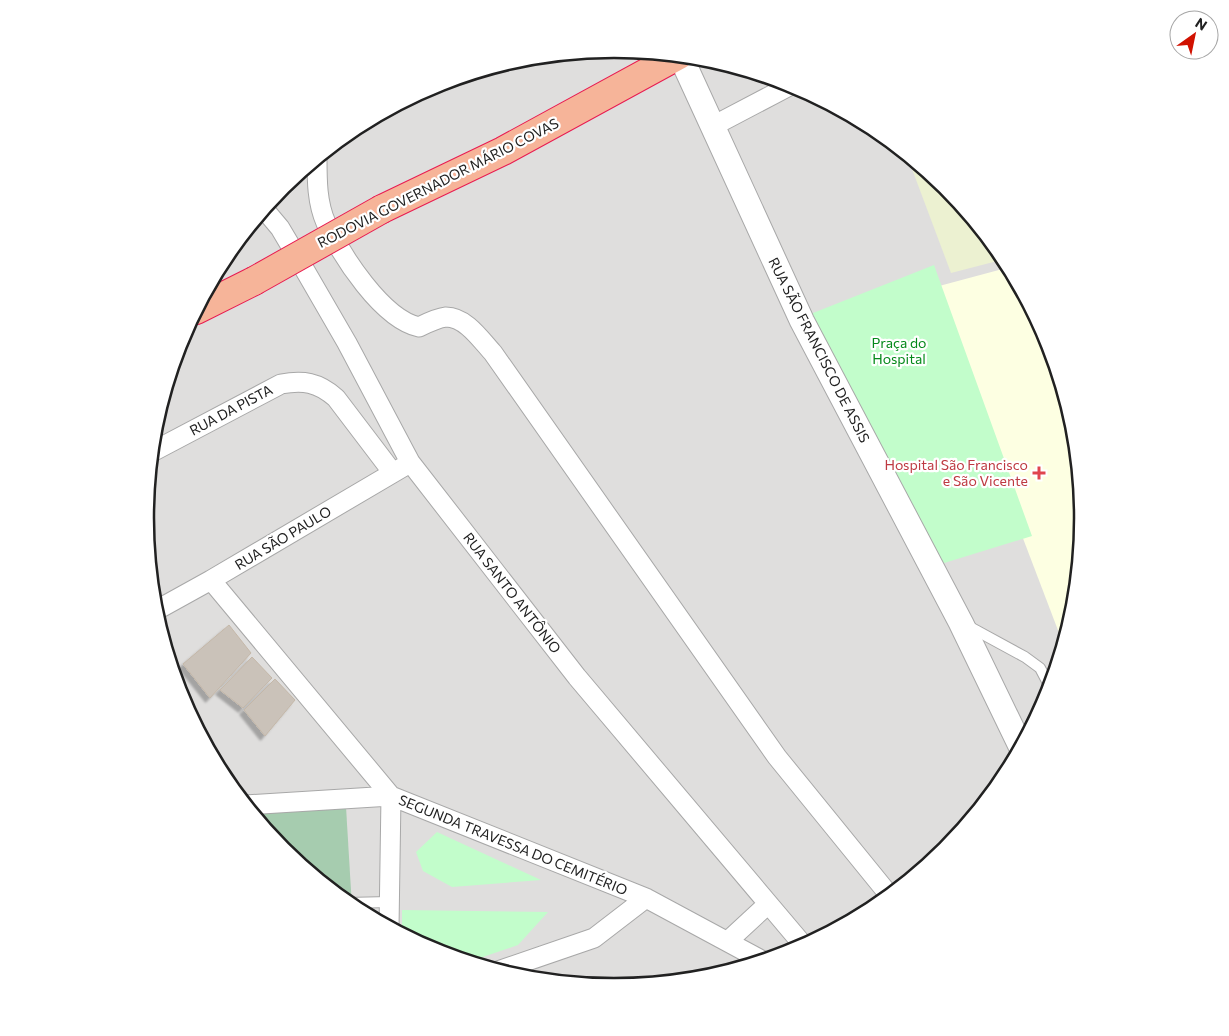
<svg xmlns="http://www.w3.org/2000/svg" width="1229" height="1036" font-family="Commissioner,sans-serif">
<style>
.residential{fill:#dfdedd}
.education{fill:#fdffe2}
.farmland{fill:#ecf1d1}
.cemetery{fill:#a6ccaf}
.park{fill:#c2fdcb}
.building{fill:#cac2b9;stroke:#c4b7a8;filter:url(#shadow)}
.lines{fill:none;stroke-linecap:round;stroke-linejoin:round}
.service-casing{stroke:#a8a8a8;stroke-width:12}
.minor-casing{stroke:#a8a8a8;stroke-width:21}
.tertiary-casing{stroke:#a8a8a8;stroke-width:26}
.trunk-casing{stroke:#e81b51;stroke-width:30}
.service{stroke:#fff;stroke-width:10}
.minor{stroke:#fff;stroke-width:19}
.tertiary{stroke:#fff;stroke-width:24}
.trunk{stroke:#f6b499;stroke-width:28}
.trunk-bridge-casing{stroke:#e81b51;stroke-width:30;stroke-linecap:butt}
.trunk-bridge{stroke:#f6b499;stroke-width:28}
.health-dot{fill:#e0444e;stroke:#fff;stroke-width:2}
.labels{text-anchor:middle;stroke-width:4.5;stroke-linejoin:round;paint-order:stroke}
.street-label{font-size:14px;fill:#212121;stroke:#fff}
.park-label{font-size:14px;fill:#04891a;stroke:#fff}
.health-label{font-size:14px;fill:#be3a42;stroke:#fff;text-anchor:end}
.rim{fill:none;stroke:#212121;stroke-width:2.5}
</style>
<defs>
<filter id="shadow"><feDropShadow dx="-4.5" dy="4.5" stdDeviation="1" flood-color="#0004"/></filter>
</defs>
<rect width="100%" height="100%" fill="#f2efe6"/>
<!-- residential -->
<path class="residential" d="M147 518a467 467 0 1 1 934 0a467 467 0 1 1-934 0Z"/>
<!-- education -->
<path class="education" d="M1010 267 1048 339 1075 427 1084 518 1075 610 1064 646 928 289Z"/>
<!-- farmland -->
<path class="farmland" d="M906 153 947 186 1005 259 951 273Z"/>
<!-- cemetery -->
<path class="cemetery" d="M346 807 352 907 282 850 251 812Z"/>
<!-- park -->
<path class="park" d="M934 265 1032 536 941 564 808 315Z
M437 832 541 880 452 887 423 871 416 852Z
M402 910 548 912 518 945 468 962 435 951 402 934Z"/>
<!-- building -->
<path class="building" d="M229 625 251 653 210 698 183 664Z
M252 657 272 678 243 708 220 690Z
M275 679 295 700 265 736 244 710Z"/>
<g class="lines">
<!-- service casing -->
<g class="service-casing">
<path id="service" d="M968 626 1025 657 1040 668 1051 689
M347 903 389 902"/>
</g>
<!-- minor casing -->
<g class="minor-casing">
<path id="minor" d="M713 126 793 84
M317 158C317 180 317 203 326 223 342 256 382 319 419 327 427 323 437 318 446 317 466 317 481 340 493 353L777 757 890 896
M264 209 280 228 299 260 347 343 410 462 577 677 804 946
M152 452 281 384C303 380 318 382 336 398L393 473
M211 580 391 796 389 927
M155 611 211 580 403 467
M246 805 391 796 646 898 763 961
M728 941 768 904
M498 971 594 938 646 898"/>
</g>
<!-- tertiary casing -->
<g class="tertiary-casing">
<path id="tertiary" d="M680 55 802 321 961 623 1021 747"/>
</g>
<!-- trunk casing -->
<g class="trunk-casing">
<path id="trunk" d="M382 209 503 151 679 55
M196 310 254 281"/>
</g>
<!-- service -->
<use href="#service" class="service"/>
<!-- minor -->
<use href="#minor" class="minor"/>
<!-- tertiary -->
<use href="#tertiary" class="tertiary"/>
<!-- trunk -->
<use href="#trunk" class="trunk"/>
<!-- trunk-bridge casing -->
<g class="trunk-bridge-casing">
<path id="trunk-bridge" d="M254 281 382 209"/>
</g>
<!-- trunk-bridge -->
<use href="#trunk-bridge" class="trunk-bridge"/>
</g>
<!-- markers -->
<path class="health-dot" d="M1036.5 465.5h5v5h5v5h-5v5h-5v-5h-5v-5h5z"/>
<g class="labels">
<!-- street labels -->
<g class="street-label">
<text transform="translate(438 183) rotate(-27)" y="5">RODOVIA GOVERNADOR MÁRIO COVAS</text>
<text transform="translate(819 350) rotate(63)" y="5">RUA SÃO FRANCISCO DE ASSIS</text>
<text transform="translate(231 410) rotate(-28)" y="5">RUA DA PISTA</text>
<text transform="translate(283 538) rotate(-31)" y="5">RUA SÃO PAULO</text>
<text transform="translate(512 593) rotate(52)" y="5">RUA SANTO ANTÔNIO</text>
<text transform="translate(513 845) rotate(22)" y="5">SEGUNDA TRAVESSA DO CEMITÉRIO</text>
</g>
<!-- park labels -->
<g class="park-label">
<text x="899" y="348">Praça do<tspan x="899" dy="16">Hospital</tspan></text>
</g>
<!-- health labels -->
<g class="health-label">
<text x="1028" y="470">Hospital São Francisco<tspan x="1028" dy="16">e São Vicente</tspan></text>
</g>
</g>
<!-- crop -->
<path d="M0 0H1229V1036H0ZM154 518a460 460 0 1 1 920 0a460 460 0 1 1-920 0Z" fill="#fff" fill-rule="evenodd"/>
<path class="rim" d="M154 518a460 460 0 1 1 920 0a460 460 0 1 1-920 0Z"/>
<!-- north arrow -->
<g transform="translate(1194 35) rotate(33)"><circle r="24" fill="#ffffff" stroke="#a6a6a6"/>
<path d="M0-4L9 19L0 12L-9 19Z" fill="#d11100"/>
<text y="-8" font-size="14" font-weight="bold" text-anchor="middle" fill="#212121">N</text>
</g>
</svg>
